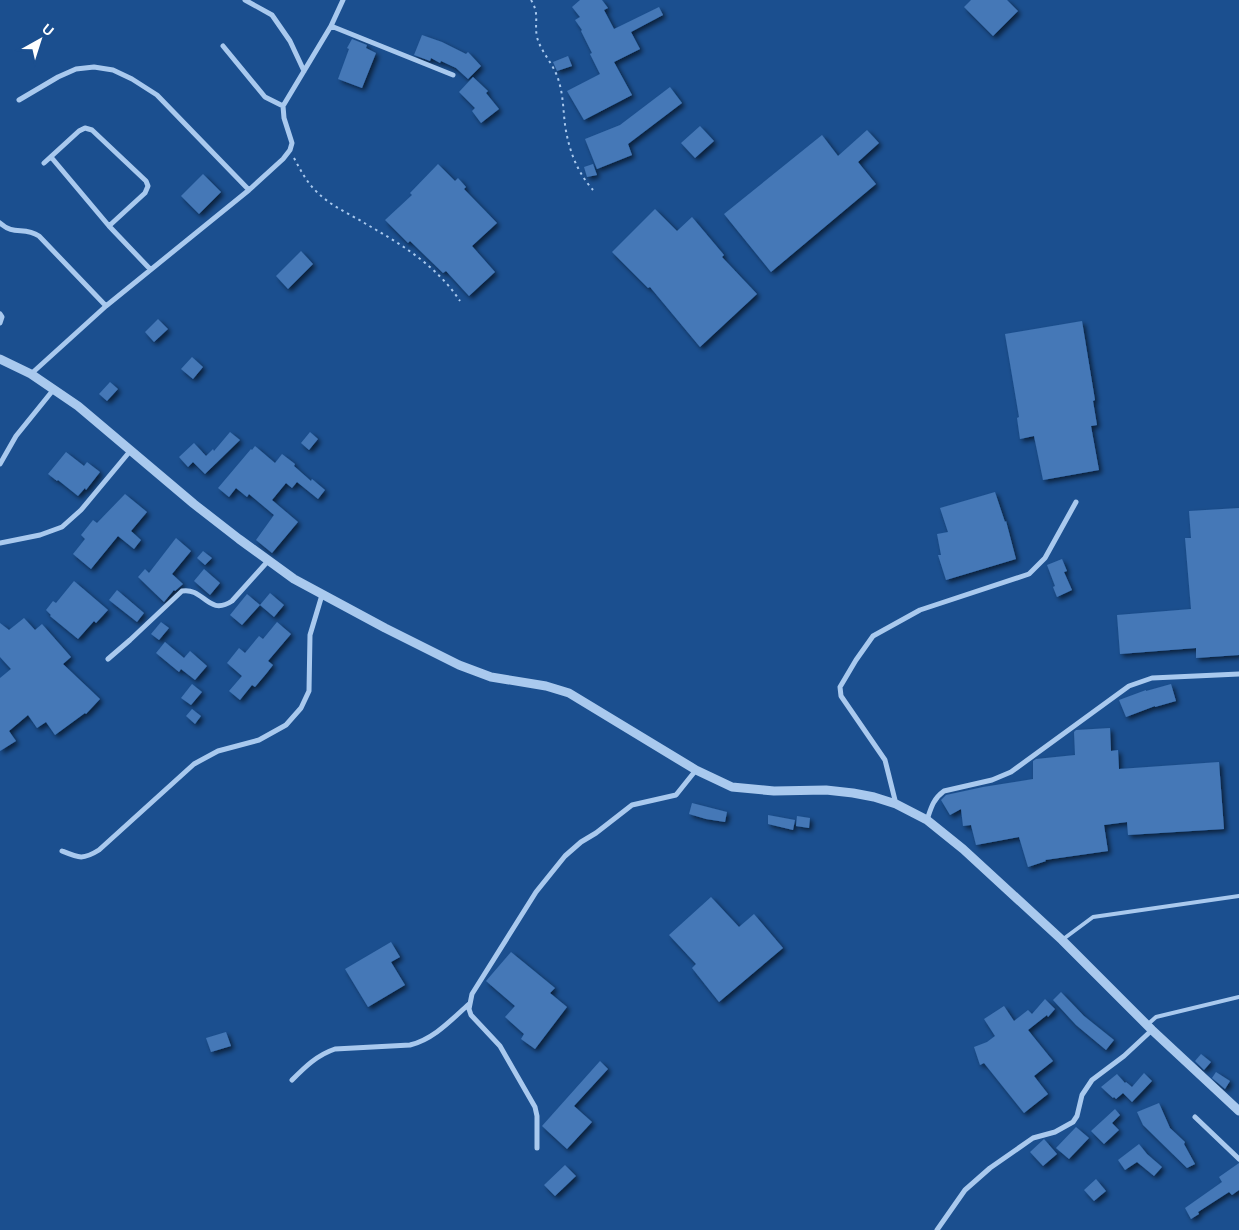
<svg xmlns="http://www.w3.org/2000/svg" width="1239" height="1230" font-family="Helvetica,sans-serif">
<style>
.building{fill:#4478b7;filter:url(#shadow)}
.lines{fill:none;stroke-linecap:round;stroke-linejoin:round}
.path{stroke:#a9c9ee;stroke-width:2;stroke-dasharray:2.5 4;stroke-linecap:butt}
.service{stroke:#a9c9ee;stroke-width:4}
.minor{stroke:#a9c9ee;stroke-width:5}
.tertiary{stroke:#a9c9ee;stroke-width:9}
</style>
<defs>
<filter id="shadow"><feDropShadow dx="3" dy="3" stdDeviation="2.5" flood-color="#0009"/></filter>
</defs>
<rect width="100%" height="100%" fill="#1b4f8f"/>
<!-- building -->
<path class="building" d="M580 0H602L608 8 604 10 614 29 659 7 663 15 631 32 640 49 614 62 632 95 584 120 567 91 600 74 590 54 592 53 581 31 582 30 575 20 580 17 572 7Z
M971 0H1007L1018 11 993 36 964 7Z
M422 35 442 42 466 54 468 52 481 66 468 79 456 68 441 61 440 63 431 58 430 61 414 55Z
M352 39 367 45 366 48 376 53 362 88 338 79 349 49 347 48Z
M568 56 572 66 557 71 553 62Z
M473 77 488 91 486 93 499 109 481 123 472 111 475 108 459 92Z
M670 87 682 103 628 144 632 155 597 169 585 139 620 125Z
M700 126 714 141 695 158 681 143Z
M867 130 879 143 858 162 876 184 771 272 724 214 822 135 838 156Z
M438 164 455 181 458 178 466 187 464 189 497 223 472 246 495 272 469 296 446 271 443 273 410 241 408 243 385 220 412 195 410 193Z
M593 164 597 175 587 177 584 167Z
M203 174 221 192 199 214 181 196Z
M655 209 677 231 692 217 724 255 722 257 757 294 700 347 650 287 648 288 612 252Z
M301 251 313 264 288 289 276 276Z
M158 319 168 329 154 342 145 332Z
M1082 321 1095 400 1093 401 1097 425 1091 426 1099 470 1043 480 1034 436 1020 439 1017 418 1019 417 1005 334Z
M192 357 203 367 193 379 181 369Z
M110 382 118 389 107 401 99 394Z
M230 432 240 440 205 474 193 462 188 467 179 457 194 443 206 456 213 449 214 451Z
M310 432 318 439 309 450 301 443Z
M255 446 275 463 282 454 295 464 294 466 311 481 312 479 325 490 318 499 297 482 292 488 286 483 272 500 298 522 272 553 256 540 274 515 249 494 247 497 236 488 229 497 218 488 251 449 252 450Z
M66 452 84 466 87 462 100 472 86 490 85 488 78 496 58 480 57 481 48 474Z
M995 492 1005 522 1006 521 1016 559 946 580 938 555H941L937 534 948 532 940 508Z
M125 494 147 512 131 531 141 540 134 549 118 536 91 569 73 554 85 539 81 535 93 520 97 523Z
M1239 508V655L1196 658V648L1120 654 1117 615 1191 609 1185 538H1191L1189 511Z
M176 538 191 551 172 574 183 584 175 591 174 590 164 602 138 577 145 569 149 573Z
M203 551 212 558 205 565 197 558Z
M1062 559 1067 571 1064 572 1072 590 1057 597 1053 587 1055 586 1047 565Z
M204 569 220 583 210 595 194 581Z
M74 581 108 610 96 623 94 621 78 639 50 616 51 615 46 610 53 601 56 603Z
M117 590 144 613 137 622 109 600Z
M270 593 284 605 274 617 260 605Z
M247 594 260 605 242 625 230 615Z
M24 618 35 630 42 624 71 657 63 664 100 699 86 714 85 713 55 735 46 722 37 728 28 715 9 731 16 741 0 751V678L11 669 0 657V623L9 630Z
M161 622 169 628 159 640 151 634Z
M277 622 291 634 268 661 273 665 266 674 255 687 252 685 240 700 229 691 242 676 227 663 239 648 245 653 259 636 263 639Z
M165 642 184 658 190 651 207 666 195 680 181 669 179 672 156 653Z
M192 684 202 692 191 705 181 698Z
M1171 684 1176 701 1155 707V706L1126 717 1119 700 1146 690V691Z
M192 709 201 716 195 724 186 716Z
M1110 728 1111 751 1118 750 1119 769 1219 762 1224 829 1128 835 1127 822 1104 825 1108 851 1045 860 1046 861 1028 867 1019 837 976 845 971 825 963 826 961 809 950 815 941 800 946 795 983 787 1033 779V761L1036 759 1075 755 1074 732 1076 730Z
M692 803 727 812 725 822 706 819 689 814Z
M768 815 795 820 793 830 768 824Z
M797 816 810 818 809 828 796 826Z
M711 897 739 927 754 914 783 948 719 1002 692 968 696 964 669 935Z
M391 942 400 957 391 962 405 985 368 1007 345 969Z
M511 952 555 988 550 993 567 1007 535 1049 521 1039 524 1034 505 1017 515 1006 486 981Z
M1061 992 1084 1016 1114 1040 1106 1050 1076 1025 1053 1000Z
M1045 999 1055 1009 1048 1017 1047 1015 1028 1030 1053 1061 1034 1076 1048 1094 1024 1113 984 1063 980 1065 974 1047 987 1042 995 1036 984 1019 1004 1006 1014 1021 1028 1010 1032 1014Z
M226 1032 231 1046 211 1052 206 1038Z
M1201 1054 1211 1062 1204 1070 1195 1061Z
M600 1061 608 1069 574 1106 592 1122 567 1149 542 1126Z
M1216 1072 1230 1081 1225 1089 1212 1078Z
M1144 1073 1152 1081 1132 1102 1123 1093 1116 1099 1114 1097 1113 1098 1101 1087 1117 1074 1125 1083 1126 1082 1132 1087Z
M1159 1103 1170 1128 1185 1142 1184 1144 1195 1164 1187 1168 1143 1125 1137 1112Z
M1115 1109 1120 1115 1112 1123 1119 1130 1104 1144 1091 1131Z
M1076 1127 1089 1138 1069 1159 1056 1148Z
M1044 1139 1057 1154 1043 1166 1030 1152Z
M1139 1144 1147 1154 1162 1167 1154 1176 1137 1162 1125 1170 1118 1160Z
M1239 1163V1190L1232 1195 1229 1192 1198 1212 1199 1214 1191 1219 1185 1208 1222 1182 1219 1177Z
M565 1165 576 1176 555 1196 544 1185Z
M1096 1179 1106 1191 1094 1201 1084 1190Z"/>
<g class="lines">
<!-- path -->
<path class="path" d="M531 0C540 14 534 22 537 37 541 53 555 65 559 82 564 98 563 115 566 131 570 153 578 173 593 190
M294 158C301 171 307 183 318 193 331 206 350 214 366 224 401 244 437 266 460 301"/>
<!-- service -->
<path class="service" d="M1062 940 1093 917 1239 896
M1147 1025 1156 1017 1239 997"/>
<!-- minor -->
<path class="minor" d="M245 0 272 15 290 41 304 71
M331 26 453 75
M223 46 265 97 283 106
M19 100 58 77 76 69 94 67 113 70 132 79 157 95 249 190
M51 157 109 226 150 269
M44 163 79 131 85 128 92 130 146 181 148 186 145 193 109 226
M0 223C14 236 24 226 39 236L106 306
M0 314 2 317 0 323
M31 374 106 306 249 190 283 159 290 150 292 143 284 118 283 106 331 26 343 0
M0 464 16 436 54 389
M0 543 40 535 62 527 81 510 131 450
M108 659 130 640 182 591C204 587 208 617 232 601L268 561
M896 804 885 760 841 696 840 687 856 660 873 636 920 610 1029 574 1045 558 1076 502
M927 820C931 808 933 799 944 791L992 780 1011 772 1129 686 1152 678 1239 674
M62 851C79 858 83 860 99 850L194 764 218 751 259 740 286 725 301 708 309 691 310 635 322 595
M292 1080C305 1067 317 1055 335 1049L410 1045C434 1039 451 1020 469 1004
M1195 1117 1239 1159
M537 1148V1116L535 1107 500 1046 471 1015 469 1009 472 994 536 892 565 856 581 842 596 833 632 805 676 795 696 770
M937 1230 965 1190 990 1168 1033 1138 1055 1132 1073 1122 1077 1116 1082 1095 1092 1080 1124 1056 1152 1030"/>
<!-- tertiary -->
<path class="tertiary" d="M0 359 31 374 78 406 194 504 239 539 294 579 385 628 459 665 491 677 546 686 569 693 696 770 732 787 774 791 826 790 853 793 874 797 896 804 927 820 963 849 1062 940 1152 1030 1239 1111"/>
</g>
<!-- north arrow -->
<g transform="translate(40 40) rotate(39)" stroke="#1b4f8f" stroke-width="4" paint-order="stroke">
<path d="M0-4L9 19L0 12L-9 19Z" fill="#ffffff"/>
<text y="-8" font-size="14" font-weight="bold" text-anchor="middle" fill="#ffffff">U</text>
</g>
</svg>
